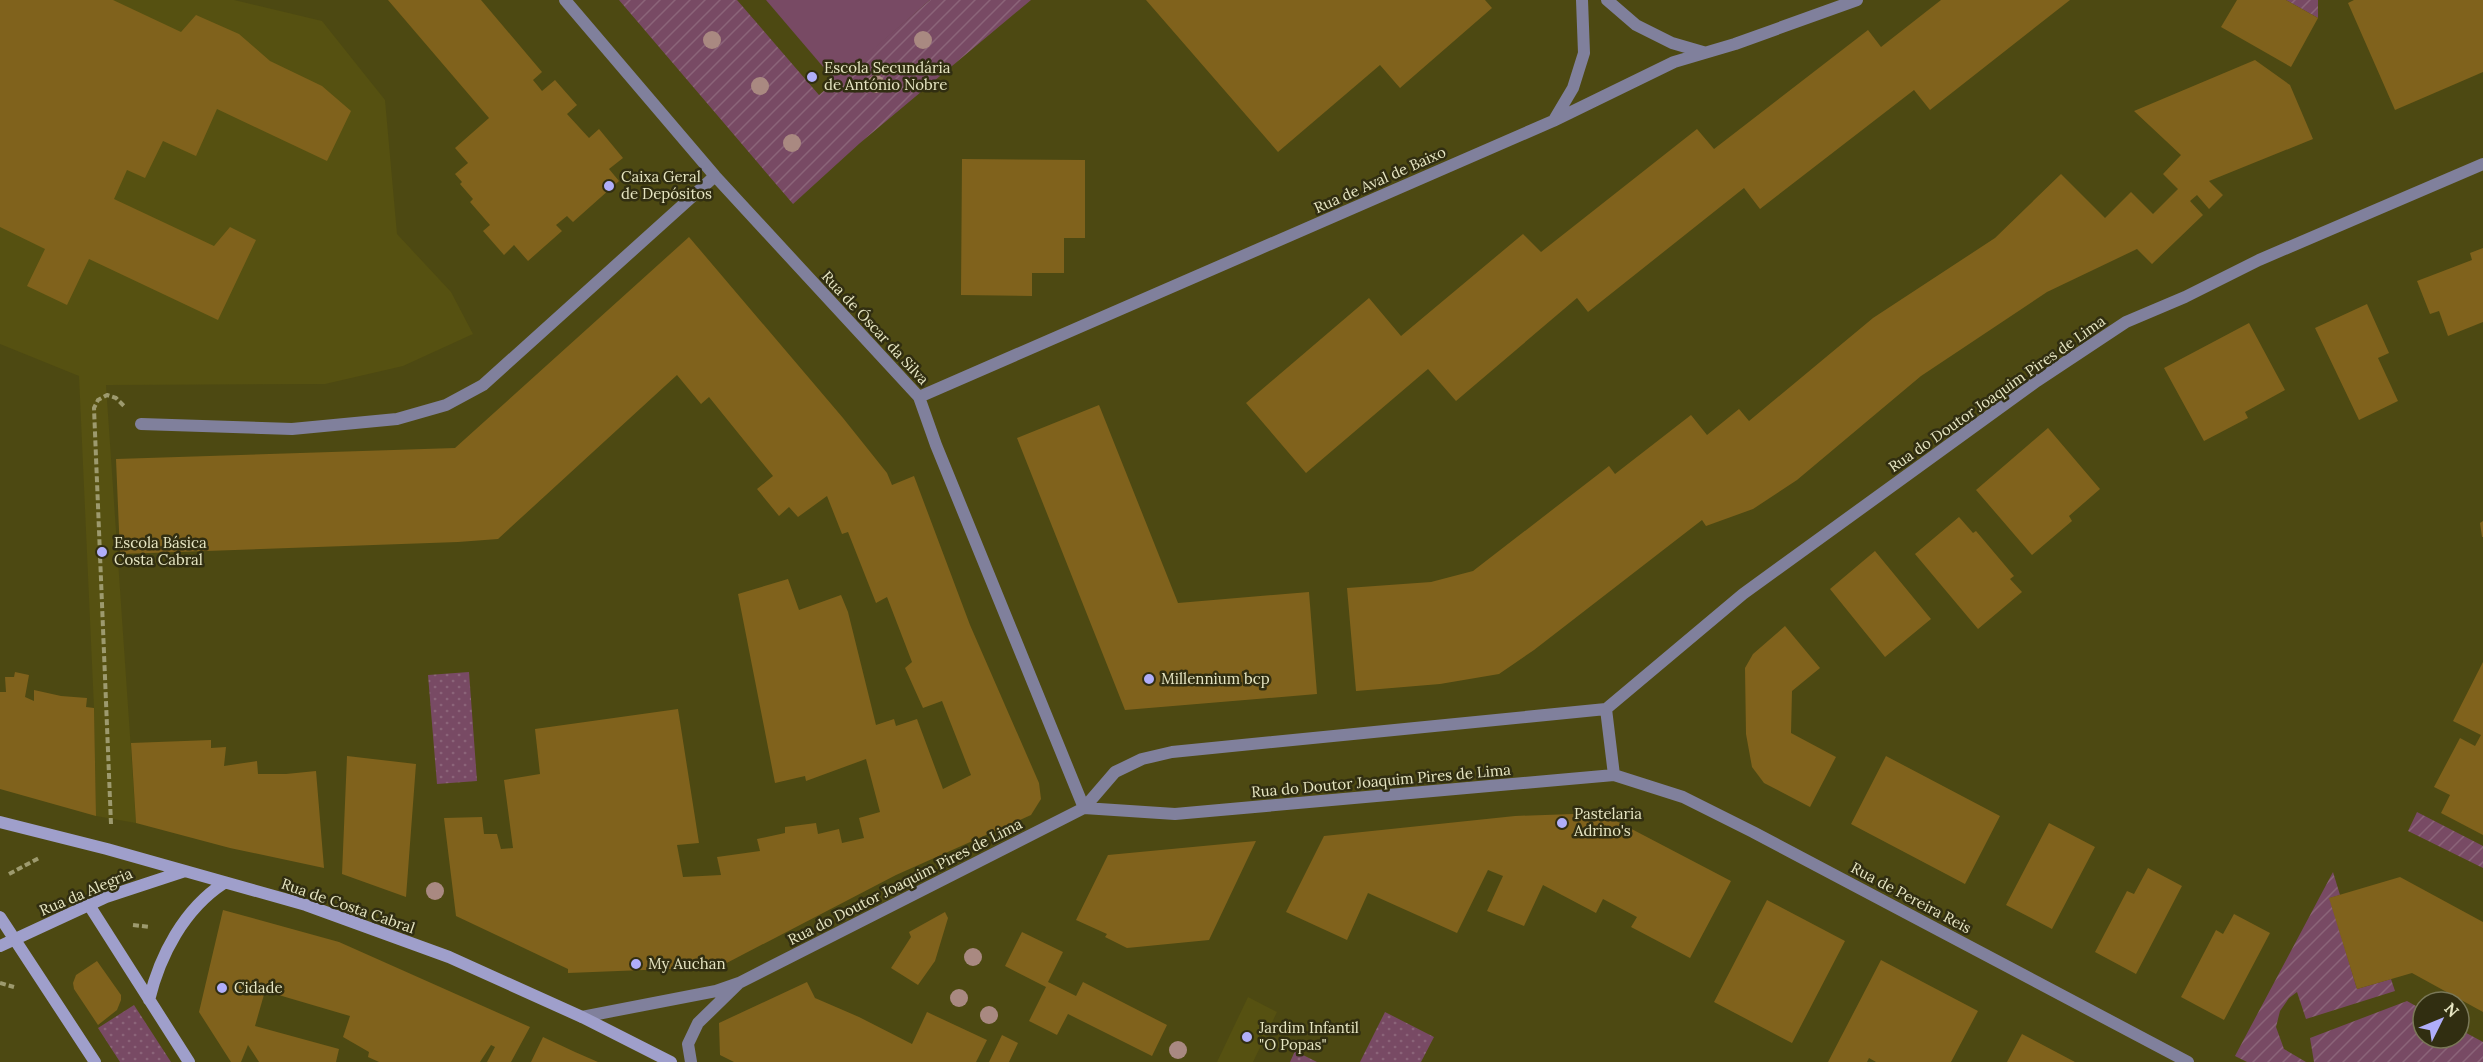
<svg xmlns="http://www.w3.org/2000/svg" width="2483" height="1062" font-family="Lora,serif">
<style>
.built{fill:#565111}
.grass{fill:url(#grass-dots)}
.garden{fill:url(#garden-furrows)}
.pitch{fill:#784a64}
.building{fill:#80621c}
.lines{fill:none;stroke-linecap:round;stroke-linejoin:round}
.path{stroke:#9d9a6e;stroke-width:4;stroke-dasharray:6 3;stroke-linecap:butt}
.street{stroke:#80809c;stroke-width:12}
.secondary{stroke:#9f9fcb;stroke-width:12}
.tree{fill:#a98981}
.poi-dot{fill:#b0aefa;stroke:#312e11;stroke-width:2}
.labels{text-anchor:middle;stroke-width:5;stroke-linejoin:round;paint-order:stroke}
.poi-label{font-size:15px;fill:#e7e6c3;stroke:#312e11;text-anchor:start}
.street-label{font-size:15px;fill:#e7e6c3;stroke:#312e11}
</style>
<defs>
<pattern id="grass-dots" width="8" height="8" patternUnits="userSpaceOnUse" patternTransform="scale(1.5)"><rect width="8" height="8" fill="#784a64"/><path d="M2 2h.1M6 6h.1" fill="none" stroke="#8b6479" stroke-width="1.8" stroke-linecap="round"/></pattern>
<pattern id="garden-furrows" width="10" height="10" patternUnits="userSpaceOnUse" patternTransform="scale(1.5)"><rect width="10" height="10" fill="#784a64"/><path d="M-1 1l2-2M0 10L10 0M9 11l2-2" fill="none" stroke="#8b6479"/></pattern>
</defs>
<rect width="100%" height="100%" fill="#4d4912"/>
<!-- built -->
<path class="built" d="M0 0H234L322 21 385 100 397 234 451 292 473 334 403 366 325 384 106 385 136 823 96 816 94 708 79 376 0 344Z
M1248 997 1277 1012 1253 1062H1217Z"/>
<!-- grass -->
<path class="grass" d="M469 672 477 781 437 784 428 675Z
M134 1005 171 1062H120L98 1028Z
M1385 1012 1434 1037 1421 1062H1360Z
M1295 1051 1317 1062H1290Z"/>
<!-- garden -->
<path class="garden" d="M619 0H737L819 95 930 0H1031L860 143 793 204Z
M2286 0H2318V18Z
M2417 812 2483 846V868L2408 831Z
M2333 872 2340 895 2330 898 2357 989 2391 979 2395 991 2306 1019 2297 992 2289 998 2280 1011 2276 1027 2284 1049 2306 1062H2247L2235 1056Z
M2407 1001 2423 1010V1038H2459V1029L2483 1042V1062H2314L2310 1038Z"/>
<!-- pitch -->
<path class="pitch" d="M766 0H930L836 82Z"/>
<!-- building -->
<path class="building" d="M0 0H113L181 32 196 15 239 34 270 61 322 86 351 111 327 161 217 109 196 156 163 141 145 178 127 170 114 199 214 246 230 227 256 240 218 320 89 259 67 305 27 286 45 249 0 227Z
M388 0H481L542 72 533 80 542 91 555 80 577 105 567 114 589 138 599 129 623 158 609 169 619 181 573 222 567 216 556 225 562 231 528 261 514 245 504 255 483 231 490 225 470 202 473 199 460 184 462 182 455 174 468 163 455 148 489 118Z
M1146 0H1485L1492 8 1400 88 1380 65 1278 152Z
M1941 0H2070L1930 110 1914 90 1760 209 1744 188 1588 312 1577 298 1456 401 1428 369 1306 473 1246 403 1369 298 1401 336 1523 234 1541 252 1697 129 1714 149 1868 30 1881 47Z
M2237 0H2286L2318 18 2291 67 2221 27Z
M2354 0H2483V72L2395 110 2348 3Z
M2255 60 2290 85 2313 139 2209 181 2223 195 2209 209 2197 195 2190 201 2203 215 2152 264 2137 249 2047 292 1921 376 1797 480 1753 509 1706 526 1702 520 1534 650 1499 674 1440 684 1356 691 1347 588 1431 582 1473 571 1609 466 1615 474 1691 415 1707 435 1739 409 1749 421 1873 318 1995 238 2061 174 2105 218 2131 192 2153 214 2178 189 2163 174 2181 155 2134 111Z
M962 159 1085 160V238H1064V273H1032V296L961 295Z
M689 237 843 418 887 473 892 485 914 476 970 625 1039 783 1041 799 1031 815 896 875 719 967 568 973V969L456 916 444 818 482 817 484 834H497L501 849 513 848 504 780 540 774 535 729 678 709 699 843 677 845 683 877 721 875 717 857 760 851 757 839 785 833V827L816 823 818 834 839 829 842 843 864 838 859 818 880 812 866 759 806 781 805 776 775 783 738 594 788 579 799 610 841 595 848 612 876 725 894 719 896 726 917 719 943 789 971 775 942 701 923 708 905 668 912 662 887 597 876 603 848 532 842 534 827 496 798 517 789 507 779 516 757 489 773 476 709 397 701 404 677 375 498 539 458 542 120 554 116 459 455 448Z
M2483 248V322L2448 336 2439 311 2430 314 2417 281 2472 260 2470 253Z
M2367 304 2389 353 2378 358 2398 401 2359 420 2315 328Z
M2249 323 2285 390 2245 412 2248 418 2204 441 2164 368Z
M1099 405 1178 603 1309 592 1317 694 1125 710 1017 438Z
M2048 428 2100 489 2069 516 2072 521 2032 555 1976 490Z
M1959 517 1973 533 1976 531 2014 576 2010 579 2022 592 1978 629 1915 554Z
M2483 521V537H2482L2480 523Z
M1875 551 1931 619 1885 657 1830 589Z
M1785 626 1820 668 1792 691 1791 733 1836 757 1810 807 1764 783 1752 767 1746 734 1745 668 1753 654Z
M2483 662V835L2441 813 2450 795 2434 787 2460 738 2475 746 2481 735 2453 721Z
M15 672 29 675 25 697 34 701V690L61 696 87 698 86 707 94 708 96 816 0 789V692H6L5 677H14Z
M211 740V748L226 747 224 766 257 761 258 774H286L316 771 324 868 230 848 136 823 131 743Z
M347 756 416 764 406 897 342 874Z
M1886 756 2000 816 1965 884 1851 824Z
M1601 813 1731 881 1690 958 1631 927 1637 917 1603 899 1596 913 1543 885 1524 926 1487 911 1503 876 1488 870 1457 933 1368 893 1347 940 1286 912 1324 836 1515 816Z
M2049 823 2095 847 2052 929 2006 905Z
M1256 841 1209 940 1127 948 1105 937 1107 934 1076 920 1108 855Z
M2148 868 2182 886 2136 974 2095 952 2127 891 2134 894Z
M2400 877 2483 922V1012L2412 973 2357 989 2329 898Z
M1767 900 1845 941 1792 1043 1714 1002Z
M223 910 339 942 530 1027 511 1062H487L495 1047 491 1045 480 1062H379L368 1057 369 1052 343 1037 350 1016 265 991 255 1026 339 1049 336 1062H259L248 1045 241 1062H231L199 1012Z
M945 912 948 918 935 961 918 985 891 968 911 937 909 932Z
M2234 914 2270 933 2224 1020 2181 997 2216 930 2223 934Z
M1022 932 1063 952 1048 982 1076 996 1083 982 1167 1025 1152 1056 1068 1014 1057 1035 1029 1021 1046 987 1005 966Z
M1881 960 1978 1011 1951 1062H1876L1869 1058 1867 1062H1828Z
M97 961 121 995V1000L117 1010 98 1025 74 989 73 983 76 975Z
M807 982 815 998 859 1017 912 1044 927 1012 987 1040 976 1062H734L720 1055 719 1023Z
M2022 1034 2075 1062H2007Z
M1002 1035 1018 1043 1009 1062H989Z
M543 1037 575 1052 598 1062H531Z"/>
<g class="lines">
<!-- path -->
<path class="path" d="M111 824 94 408 98 400 107 395 116 398 124 406
M9 874 39 858
M133 925 150 927
M0 983 14 987"/>
<!-- street -->
<path class="street" d="M565 0 715 176 919 397 936 445 1084 808 1175 814 1614 775 1683 797 1753 832 2188 1062
M1607 0 1636 25 1672 43 1703 52
M1554 120 1573 88 1584 53 1582 0
M919 397 1553 121 1674 62 1735 44 1857 0
M141 424 292 429 397 419 446 405 483 385 715 176
M1606 709 1614 775
M582 1017 716 991 739 983 1084 808 1115 772 1142 759 1172 752 1606 709 1743 594 2037 381 2126 322 2185 297 2259 260 2483 164
M691 1062 688 1044 698 1023 738 984"/>
<!-- secondary -->
<path class="secondary" d="M0 822 107 849 306 905 449 957 582 1017 671 1062
M89 905 189 1062
M0 917 95 1062
M0 946 106 897 185 871
M149 1000C160 955 184 909 224 883"/>
</g>
<!-- trees -->
<g class="tree">
<circle cx="712" cy="40" r="9"/>
<circle cx="923" cy="40" r="9"/>
<circle cx="876" cy="84" r="9"/>
<circle cx="760" cy="86" r="9"/>
<circle cx="792" cy="143" r="9"/>
<circle cx="435" cy="891" r="9"/>
<circle cx="973" cy="957" r="9"/>
<circle cx="959" cy="998" r="9"/>
<circle cx="989" cy="1015" r="9"/>
<circle cx="1178" cy="1050" r="9"/>
</g>
<!-- markers -->
<g class="poi-dot">
<circle cx="812" cy="77" r="6"/>
<circle cx="609" cy="186" r="6"/>
<circle cx="102" cy="552" r="6"/>
<circle cx="1149" cy="679" r="6"/>
<circle cx="1562" cy="823" r="6"/>
<circle cx="636" cy="964" r="6"/>
<circle cx="222" cy="988" r="6"/>
<circle cx="1247" cy="1037" r="6"/>
</g>
<g class="labels">
<!-- poi labels -->
<g class="poi-label">
<text x="824" y="73">Escola Secundária<tspan x="824" dy="17">de António Nobre</tspan></text>
<text x="621" y="182">Caixa Geral<tspan x="621" dy="17">de Depósitos</tspan></text>
<text x="114" y="548">Escola Básica<tspan x="114" dy="17">Costa Cabral</tspan></text>
<text x="1161" y="684">Millennium bcp</text>
<text x="1574" y="819">Pastelaria<tspan x="1574" dy="17">Adrino's</tspan></text>
<text x="648" y="969">My Auchan</text>
<text x="234" y="993">Cidade</text>
<text x="1259" y="1033">Jardim Infantil<tspan x="1259" dy="17">"O Popas"</tspan></text>
</g>
<!-- street labels -->
<g class="street-label">
<text transform="translate(1380 180) rotate(-24)" y="5">Rua de Aval de Baixo</text>
<text transform="translate(875 328) rotate(47)" y="5">Rua de Óscar da Silva</text>
<text transform="translate(1997 394) rotate(-35)" y="5">Rua do Doutor Joaquim Pires de Lima</text>
<text transform="translate(1381 781) rotate(-5)" y="5">Rua do Doutor Joaquim Pires de Lima</text>
<text transform="translate(905 882) rotate(-27)" y="5">Rua do Doutor Joaquim Pires de Lima</text>
<text transform="translate(86 892) rotate(-23)" y="5">Rua da Alegria</text>
<text transform="translate(1911 898) rotate(28)" y="5">Rua de Pereira Reis</text>
<text transform="translate(348 906) rotate(19)" y="5">Rua de Costa Cabral</text>
</g>
</g>
<!-- north arrow -->
<g transform="translate(2441 1020) rotate(47)"><circle r="28" fill="#312e11" stroke="#7a7858" stroke-width="1.5"/>
<path d="M0-4.5L10 22L0 15L-10 22Z" fill="#b0aefa"/>
<text y="-9" font-size="16" font-weight="bold" text-anchor="middle" fill="#e7e6c3">N</text>
</g>
</svg>
